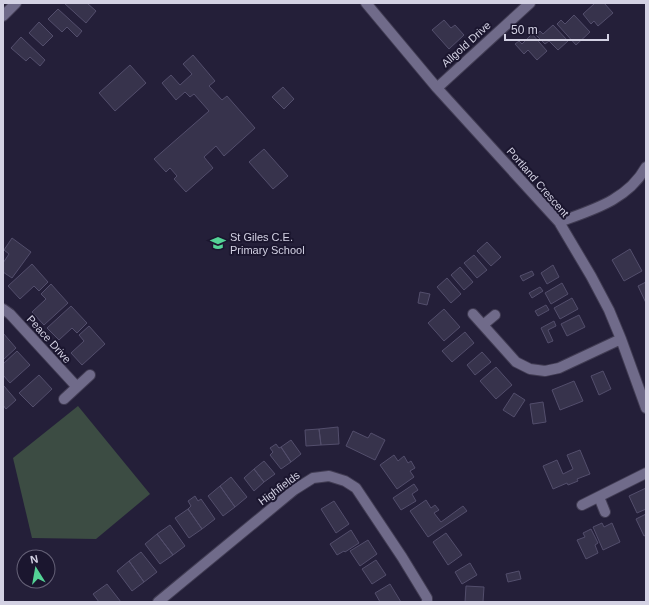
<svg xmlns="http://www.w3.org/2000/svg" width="649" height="605" font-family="Arial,sans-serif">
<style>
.green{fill:#3c4c43}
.building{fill:#37334c;stroke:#534e6c}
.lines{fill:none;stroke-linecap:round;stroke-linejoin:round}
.minor-casing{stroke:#413c53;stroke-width:12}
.minor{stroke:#706b8a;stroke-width:10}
.labels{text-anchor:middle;stroke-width:4;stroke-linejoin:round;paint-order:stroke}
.street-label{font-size:11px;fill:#d3d1e3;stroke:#1b162f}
.poi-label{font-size:11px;fill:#d3d1e3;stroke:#1b162f;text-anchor:start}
</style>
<rect width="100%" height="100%" fill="#241f39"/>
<!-- green -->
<path class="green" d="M78 406 150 494 96 539 32 538 13 458Z"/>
<!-- building -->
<path class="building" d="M64 3H87L96 11 86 23Z
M595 3H604L613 13 598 26 594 21 591 24 583 14Z
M58 9 82 31 77 37 67 27 62 32 48 19Z
M574 15 590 32 576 45 557 24 561 20 565 24Z
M444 20 451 28 455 25 464 35 449 49 432 30Z
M39 22 53 36 43 46 29 33Z
M553 25 568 41 558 50 549 41 545 44 536 35 540 31 543 34Z
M532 34 547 51 537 60 528 50 524 54 515 44 519 41 522 44Z
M21 37 45 60 40 66 30 57 26 61 11 48Z
M193 55 215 81 209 86 222 100 227 96 255 128 224 156 216 146 204 157 213 168 186 192 174 179 177 176 170 168 166 172 154 159 209 111 194 94 190 97 185 92 176 100 162 83 171 75 180 85 192 74 183 64Z
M130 65 146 83 115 111 99 93Z
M283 87 294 99 284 109 272 97Z
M264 149 288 176 273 189 249 162Z
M12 238 31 252 12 278 3 272V263L9 254 4 250Z
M487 242 501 257 491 266 477 251Z
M630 249 642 271 624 281 612 260Z
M474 255 487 270 477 278 464 263Z
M32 264 48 282 39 291 34 286 20 299 8 286Z
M553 265 559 277 547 284 541 273Z
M460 267 473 282 464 290 451 275Z
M532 271 534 275 523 281 520 276Z
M447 278 461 294 451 303 437 287Z
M646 282V303L638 286Z
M562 283 568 294 551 304 545 293Z
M51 284 68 303 44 325 32 312 46 299 41 294Z
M540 287 543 291 532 298 529 293Z
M420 292 430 294 427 305 418 303Z
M572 298 578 309 560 319 554 308Z
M546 305 549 310 538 316 535 311Z
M71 306 87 323 77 333 72 328 59 340 47 328Z
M444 309 460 327 444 341 428 323Z
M579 315 585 327 567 336 561 324Z
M554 321 556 326 548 330 553 341 548 343 541 328Z
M89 326 105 344 82 365 71 353 84 341 79 335Z
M465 332 474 343 452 362 442 351Z
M3 333 16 348 3 360Z
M17 351 30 365 10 383 3 375V364Z
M482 352 491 362 475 375 467 365Z
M496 367 512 385 496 399 480 381Z
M603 371 611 389 599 395 591 376Z
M39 375 52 389 33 407 19 393Z
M574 381 583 401 560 410 552 390Z
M4 386 16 400 6 409 3 405V387Z
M514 393 525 400 514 417 503 410Z
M543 402 546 422 533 424 530 404Z
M338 427 339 444 321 445 319 429Z
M319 429 321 445 306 446 305 430Z
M353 431 368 438 371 433 385 440 375 460 346 446Z
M291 440 301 454 291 462 281 447Z
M276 444 279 448 281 447 291 462 281 469 270 455 273 452 270 448Z
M580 450 590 474 577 479 578 481 568 485 567 483 553 489 543 466 557 460 563 474 573 469 567 455Z
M394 455 398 461 404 456 408 463 411 461 415 468 410 471 414 477 397 489 380 465Z
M264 461 275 474 264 482 254 469Z
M254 469 264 482 254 491 244 478Z
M231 477 247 497 235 507 220 486Z
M414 484 418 490 412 494 416 501 401 510 393 498Z
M220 486 235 507 223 516 208 496Z
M646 488V509L637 513 629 496Z
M195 496 198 501 201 499 215 519 202 529 188 509 191 506 188 501Z
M426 500 431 508 435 505 439 510 434 513 441 522 463 506 467 511 428 537 410 511Z
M334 501 349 524 336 533 321 509Z
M188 509 202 529 189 538 175 518Z
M646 514V535L644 536 636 519Z
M602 523 604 527 612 523 620 542 603 550 593 527Z
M170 525 185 546 173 555 157 534Z
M591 529 598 543 595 545 598 553 586 559 577 540 585 537 583 533Z
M351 530 359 543 345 552 344 551 337 555 330 544Z
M446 533 462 555 448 565 433 542Z
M157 534 173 555 160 564 145 544Z
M368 540 377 554 360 566 350 551Z
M141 552 157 572 144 582 129 561Z
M376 560 386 575 372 584 362 569Z
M129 561 144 582 132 591 117 571Z
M470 563 477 575 462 584 455 572Z
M519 571 521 579 508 582 506 574Z
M107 584 121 602H99L93 594Z
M390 584 401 602H380L375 593Z
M466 586 484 587 483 602H465Z"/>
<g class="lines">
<!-- minor casing -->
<g class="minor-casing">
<path id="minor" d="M366 3 437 88 559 222 591 276 609 310 621 339 646 408
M3 16 16 3
M437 88 530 3
M559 222C592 210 628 200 646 167
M3 309 10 314 77 387
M473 314 516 362 530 369 545 371 559 368 621 339
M483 325 495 315
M64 399 90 375
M599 497 605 512
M582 505 646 473
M158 602 294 490 313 478 329 476 345 481 356 488 402 557 427 598V602"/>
</g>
<!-- minor -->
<use href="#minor" class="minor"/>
</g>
<!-- icons -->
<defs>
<g id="school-bare" transform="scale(1.2)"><path d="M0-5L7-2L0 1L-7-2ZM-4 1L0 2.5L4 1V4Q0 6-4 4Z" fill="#54d396" stroke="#1b162f" stroke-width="2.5" paint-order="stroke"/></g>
</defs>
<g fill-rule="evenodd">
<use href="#school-bare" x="218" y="243"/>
</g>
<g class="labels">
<!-- street labels -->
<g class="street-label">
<text transform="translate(466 44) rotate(-42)" y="4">Allgold Drive</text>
<text transform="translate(538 182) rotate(49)" y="4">Portland Crescent</text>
<text transform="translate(49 339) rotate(48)" y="4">Peace Drive</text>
<text transform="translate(279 488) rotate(-37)" y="4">Highfields</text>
</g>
<!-- poi labels -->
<g class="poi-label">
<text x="230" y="241">St Giles C.E.<tspan x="230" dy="13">Primary School</tspan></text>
</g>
</g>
<!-- border -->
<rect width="649" height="605" fill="none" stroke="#d3d1e3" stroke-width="8"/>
<!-- north arrow -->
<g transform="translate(36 569) rotate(349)"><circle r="19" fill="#1b162f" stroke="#656177"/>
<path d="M0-3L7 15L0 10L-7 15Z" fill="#54d396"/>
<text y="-6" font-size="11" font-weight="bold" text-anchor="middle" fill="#d3d1e3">N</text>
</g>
<!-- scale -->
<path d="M505 34v6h103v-6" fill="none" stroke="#d3d1e3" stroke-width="2"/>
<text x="511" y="34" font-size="12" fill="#d3d1e3" stroke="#1b162f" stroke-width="3" paint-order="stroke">50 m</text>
</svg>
